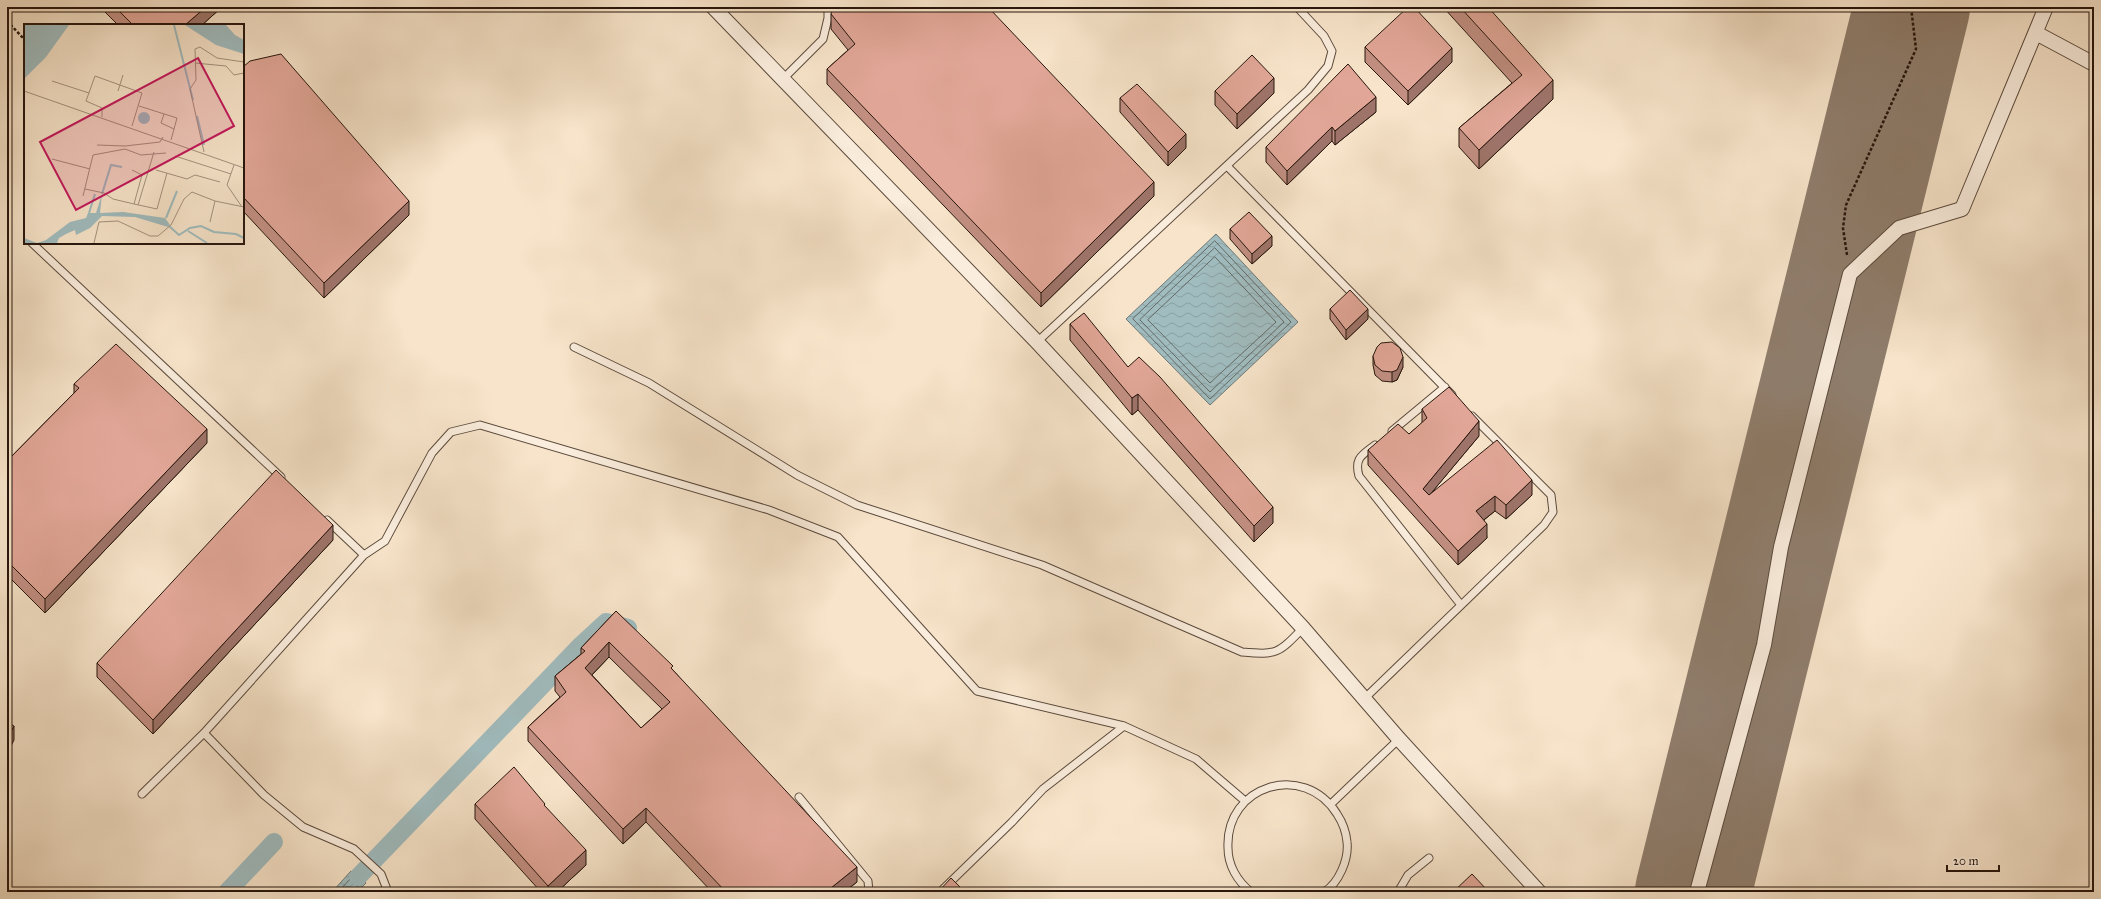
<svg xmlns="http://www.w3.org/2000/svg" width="2101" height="899" font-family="'IM FELL Great Primer',serif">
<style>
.water{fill:url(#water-waves);stroke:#707a78}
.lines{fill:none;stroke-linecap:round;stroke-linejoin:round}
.shore{stroke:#646966;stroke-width:1}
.canal{stroke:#a0bcbf;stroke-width:18}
.runway{stroke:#8f7d6c;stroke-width:116}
.lane-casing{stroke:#5b4a3c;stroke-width:9}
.street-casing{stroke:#5b4a3c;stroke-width:16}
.path{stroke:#27160d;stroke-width:2.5;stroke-dasharray:3 2;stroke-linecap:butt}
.lane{stroke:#faeddd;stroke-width:7}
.street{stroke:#faeddd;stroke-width:14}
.wall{fill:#c28f82;stroke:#27160d;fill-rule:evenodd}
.shaded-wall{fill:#9e746a;stroke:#27160d}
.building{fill:#e1a697;stroke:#27160d;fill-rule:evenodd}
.inset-river{fill:none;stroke:#a0bcbf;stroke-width:2}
.inset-road{fill:none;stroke:#a4927e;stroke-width:1}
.view{fill:#c2185b;fill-opacity:0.15;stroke:#c2185b;stroke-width:2}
.inset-edge{fill:none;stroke:#27160d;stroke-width:2}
</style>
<defs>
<pattern id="water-waves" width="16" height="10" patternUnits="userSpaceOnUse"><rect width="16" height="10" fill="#a0bcbf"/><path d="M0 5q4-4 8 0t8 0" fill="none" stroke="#8aa1a3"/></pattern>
</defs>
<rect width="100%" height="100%" fill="#f7e4ca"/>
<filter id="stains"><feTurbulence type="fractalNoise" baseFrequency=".005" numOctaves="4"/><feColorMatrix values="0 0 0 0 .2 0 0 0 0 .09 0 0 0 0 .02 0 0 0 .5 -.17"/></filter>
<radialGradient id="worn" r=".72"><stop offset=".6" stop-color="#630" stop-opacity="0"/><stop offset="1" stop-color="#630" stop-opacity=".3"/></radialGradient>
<!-- water -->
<path class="water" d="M1216 234 1298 322 1210 405 1126 319Z
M351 871 366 883 357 892H332Z"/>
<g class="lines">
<!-- shore -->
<path class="shore" d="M1215 241 1291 322 1210 399 1133 319Z
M1215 248 1284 322 1210 392 1140 320Z
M1215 257 1276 322 1210 383 1148 320Z
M338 892 352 877 359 883 355 892"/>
<!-- canal -->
<path class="canal" d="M358 877 581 645 606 622 628 628
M227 892 274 842"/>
<!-- runway -->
<path class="runway" d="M1693 892 1912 7"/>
<!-- lane casing -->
<g class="lane-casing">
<path id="lane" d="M782 80 823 39 828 18V7
M1227 166 1452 395
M32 243 281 477
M1037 342 1308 90 1328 66 1332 51 1324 36 1297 7
M574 347 649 383 797 475 857 505 1042 565 1242 652C1277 655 1278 654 1303 628
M1392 431 1445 387
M1375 445C1362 455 1354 458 1359 476L1461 605
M327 520 364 555
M1364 699 1544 525 1553 512 1551 495 1472 416
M204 733 264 795 303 827 354 849 381 874 388 892
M142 794 204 733 364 555 385 541 432 453 451 432 480 425 769 510 838 537 977 691 1124 726 1196 759 1245 801
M799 797 868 881 869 892
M1331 804 1399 739
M940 892 1012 822 1043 789 1124 726
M1251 892C1237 881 1228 865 1228 848 1225 785 1304 761 1337 814 1343 823 1346 831 1347 842 1349 859 1339 883 1324 892
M1398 892 1408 875 1429 858"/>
</g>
<!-- street casing -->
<g class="street-casing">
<path id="street" d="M713 7 1037 342 1303 628 1399 739 1539 892
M2036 33 2094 64
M1697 892 1764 645 1781 547 1850 274 1899 228 1962 209 2046 7"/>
</g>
<!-- path -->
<path class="path" d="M7 21 25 40
M1847 255 1843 228 1846 205 1916 49 1911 7"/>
<!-- lane -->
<use href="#lane" class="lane"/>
<!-- street -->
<use href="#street" class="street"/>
</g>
<!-- wall -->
<path class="wall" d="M100 7H222L202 25H118Z
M1443 7H1488L1553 99 1479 169 1459 147V128L1512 83Z
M831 14 1154 196 1041 307 827 84V69L848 50 831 29Z
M1365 47 1452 62 1408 105 1365 62Z
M243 67 409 215 324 298 243 211Z
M1215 91 1274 93 1237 129 1215 105Z
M1120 98 1186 148 1168 166 1120 112Z
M1376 112 1335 145 1332 141 1287 185 1266 162V147Z
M1230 229 1272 246 1252 264 1230 239Z
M1330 309 1368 319 1346 340 1330 319Z
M1070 324 1128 367 1273 523 1254 542 1138 410 1132 415 1070 340Z
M1373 356 1403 367 1397 380 1392 382 1382 381 1375 375 1373 365Z
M74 384 207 443 45 613 7 575V461L74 393Z
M1422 409 1479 436 1432 492 1532 495 1506 519 1495 511 1484 520 1487 538 1458 565 1368 465V450L1409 434 1422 423Z
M333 540 153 734 97 677V663Z
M616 611 673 670 857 882 844 892H712L646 822 623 844 528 741V727L560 697 555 691V676L581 654V648ZM609 657 662 709 641 728 592 675Z
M475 804 545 807 586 865 557 892H541L475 819Z"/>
<!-- shaded-wall -->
<path class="shaded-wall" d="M206 7H222L202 25H185Z
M1452 48V62L1408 105V91Z
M1274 78V93L1237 129V114Z
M1553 80V99L1479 169V150Z
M1376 97V112L1335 145V131Z
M1332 127V141L1287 185V171Z
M1186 134V148L1168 166V152Z
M1154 182V196L1041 307V293Z
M409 201V215L324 298V283Z
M1272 236V246L1252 264V254Z
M1368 309V319L1346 340V330Z
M1403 357V367L1397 380 1392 382V372Z
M1138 394V410L1132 415V398Z
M1479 421V436L1423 503V489Z
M207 429V443L45 613V599Z
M1532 480V495L1506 519V505Z
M1495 496V511L1476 526V511Z
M1273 507V523L1254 542V526Z
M1487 524V538L1458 565V551Z
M333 525V540L153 734V720Z
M609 642V657L585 682V668Z
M14 726V740L7 754V739Z
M646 808V822L623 844V829Z
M586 850V865L557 892H548V886Z
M857 867V882L844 892H826Z"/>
<!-- building -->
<path class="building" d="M115 7H206L185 25H133Z
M835 7H988L1154 182 1041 293 827 69 855 44 831 14 832 10Z
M1408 7H1414L1452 48 1408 91 1365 47Z
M1460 7H1488L1553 80 1479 150 1459 128 1522 75Z
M281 54 409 201 324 283 243 197V67L250 61Z
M1252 55 1274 78 1237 114 1215 91Z
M1348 64 1376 97 1335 131 1332 127 1287 171 1266 147Z
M1137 84 1186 134 1168 152 1120 98Z
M1249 212 1272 236 1252 254 1230 229Z
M1350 290 1368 309 1346 330 1330 309Z
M1084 313 1128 367 1139 357 1160 377 1273 507 1254 526 1138 394 1132 398 1070 324Z
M1392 342 1400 348 1403 357 1397 370 1392 372 1382 371 1375 365 1373 356 1377 347 1381 343Z
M116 344 207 429 45 599 7 561V461L79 388 74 384Z
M1449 387 1479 421 1423 489 1429 495 1497 440 1532 480 1506 505 1495 496 1476 511 1487 524 1458 551 1368 450 1398 424 1409 434 1427 418 1422 409Z
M276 470 333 525 153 720 97 663Z
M616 611 673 666 671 668 857 867 826 892H726L646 808 623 829 528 727 566 692 555 676 585 651 581 648ZM609 642 670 702 641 728 585 668Z
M7 722 14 726 7 739Z
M514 767 545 804 544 805 586 850 548 886 475 804Z
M1472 874 1489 892H1453Z
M951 878 965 892H938Z"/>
<!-- overview -->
<g transform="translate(24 24)">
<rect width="220" height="220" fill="#f7e4ca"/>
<path d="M0 1H45L22 33 0 55ZM161 1H202L211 11 220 16V30L192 21ZM114 94a6 6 0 1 1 12 0a6 6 0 1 1-12 0ZM78 170 76 189 99 188 141 194 146 201 144 203 111 193 78 192 66 204 52 211 51 206 42 210 35 214 33 219H0V214L13 219 22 216 46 198 62 194 64 189H72Z" fill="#a0bcbf"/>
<path class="inset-river" d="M150 1 169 76M173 92 180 121M78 170 87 141 98 143M65 189 71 170M142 194 153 167M145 202 155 211 166 204 177 202 190 208 212 210 220 214M164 207 183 219"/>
<path class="inset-road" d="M171 39 202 42 210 51 220 49M28 57 65 69M0 67 220 144M94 67 99 51M115 82 153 94 147 116M140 90 137 99 150 105M78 93V84L62 77 71 52 118 69 108 102M73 121 101 122 136 118 139 113M180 128 166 65 172 56 171 25 176 23 193 34 220 38M151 132 207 150M28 135 66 145M210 141 203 161 218 183M132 146 163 155 171 151 196 158M61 165 80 169 89 175 110 180 118 151 108 146M59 172 69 131 101 125 117 131 142 129M110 180 133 185 143 149M114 181 130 128M186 198 191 177M70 219 75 198 94 197 126 212H134L147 201 160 175 168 168 191 177 220 183"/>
<path class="view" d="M174 34 210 102 52 186 16 118Z"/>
<rect width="220" height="220" class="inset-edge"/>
</g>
<!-- margin -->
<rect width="2101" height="899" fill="none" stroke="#f7e4ca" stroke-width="24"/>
<rect x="8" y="8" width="2085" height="883" fill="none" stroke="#27160d" stroke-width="2"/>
<rect x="12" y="12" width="2077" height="875" fill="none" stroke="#27160d"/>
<!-- scale -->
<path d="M1947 865v6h52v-6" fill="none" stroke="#27160d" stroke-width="2"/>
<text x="1953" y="865" font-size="12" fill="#27160d" stroke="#faeddd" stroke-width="3" paint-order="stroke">20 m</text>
<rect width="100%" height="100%" filter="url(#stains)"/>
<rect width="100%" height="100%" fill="url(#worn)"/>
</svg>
